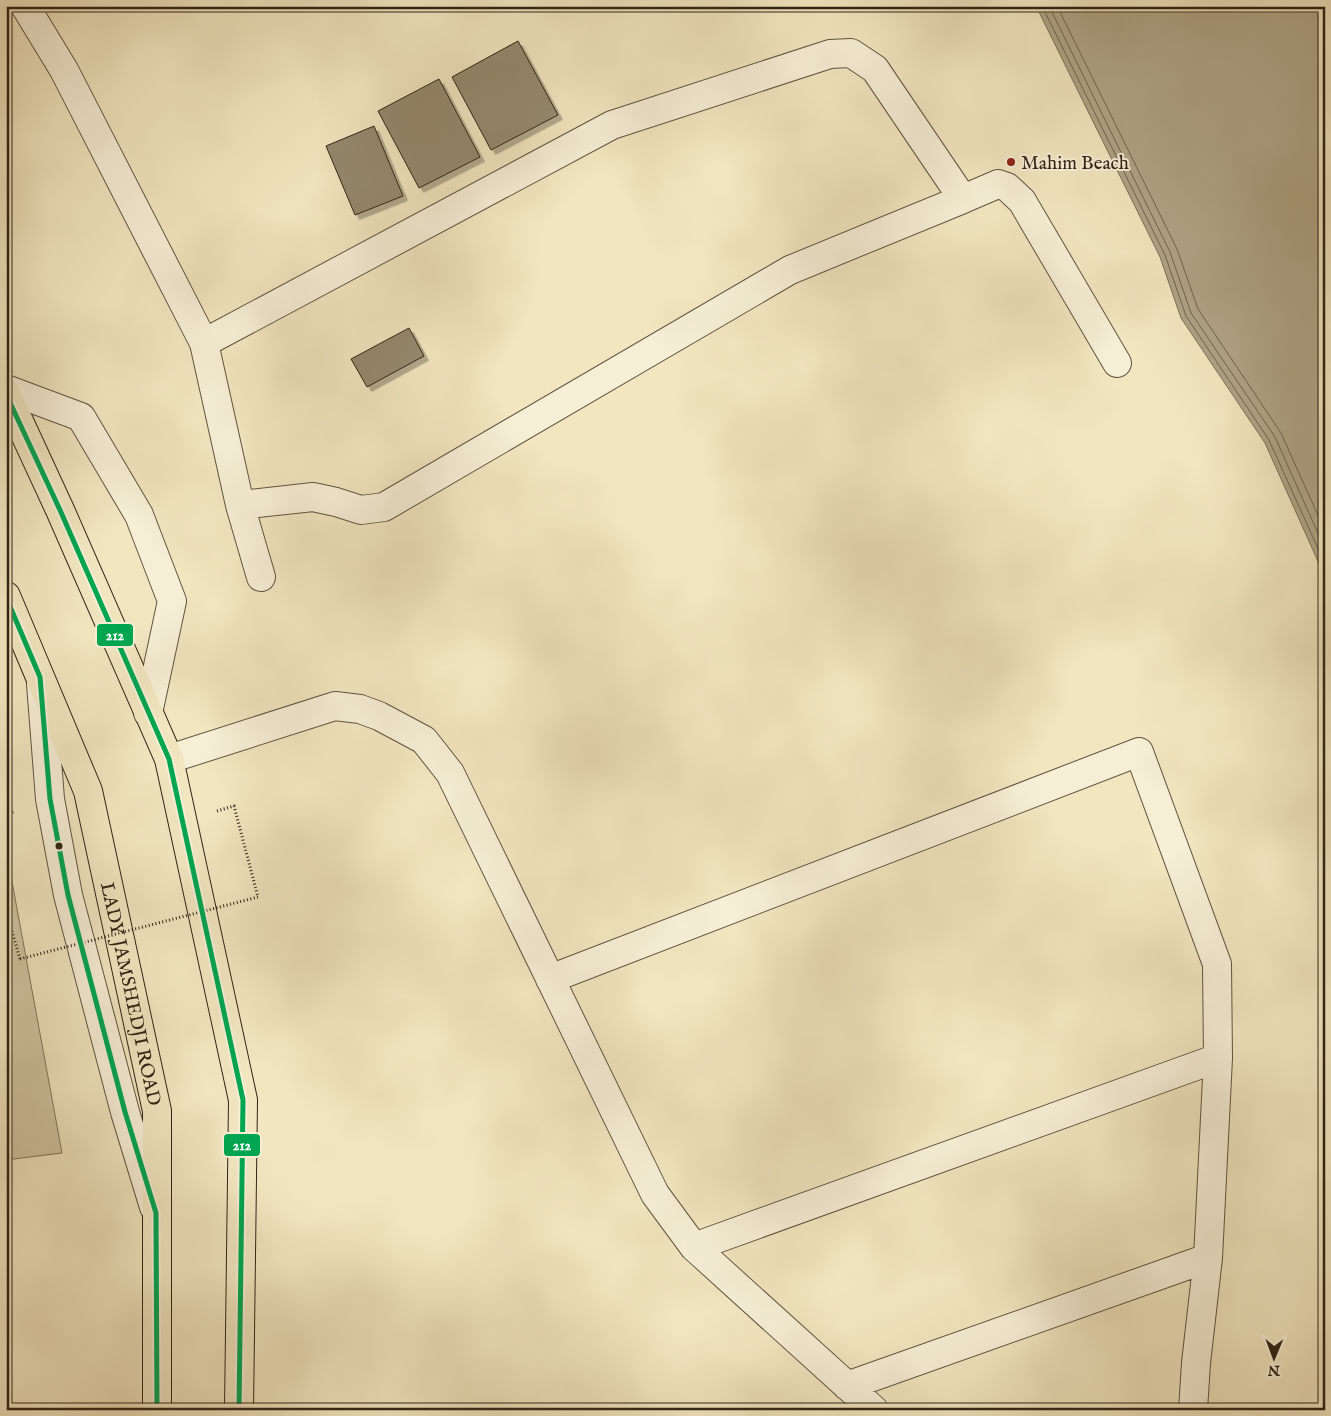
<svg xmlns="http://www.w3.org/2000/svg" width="1331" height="1416" font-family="'IM FELL English',serif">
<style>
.green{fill:#d0c5a3;stroke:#80745c}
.water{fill:#afa486;stroke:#7c7159}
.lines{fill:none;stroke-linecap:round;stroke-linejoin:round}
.shore{stroke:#70644e;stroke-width:1}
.building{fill:#94896e;stroke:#302416;filter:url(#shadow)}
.minor-casing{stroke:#605440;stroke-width:30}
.major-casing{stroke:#302416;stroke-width:30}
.path{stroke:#302416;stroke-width:3;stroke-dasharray:1 2.5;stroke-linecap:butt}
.minor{stroke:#f6efd6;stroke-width:28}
.major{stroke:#f1e6c0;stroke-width:28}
.path-bridge{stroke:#302416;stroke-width:3;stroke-dasharray:1 2.5;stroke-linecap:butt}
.bus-1-casing{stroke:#f6efd6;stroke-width:9}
.bus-1{stroke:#00a651;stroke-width:5}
.poi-dot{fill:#8f2418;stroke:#f6efd6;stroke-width:2}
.bus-dot{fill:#302416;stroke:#f6efd6;stroke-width:2}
.labels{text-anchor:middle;stroke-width:4;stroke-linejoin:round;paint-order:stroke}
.poi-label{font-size:19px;fill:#302416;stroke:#f6efd6;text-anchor:start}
.street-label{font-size:19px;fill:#302416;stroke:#f6efd6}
.line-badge{stroke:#f6efd6;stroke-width:2}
.badge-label{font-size:14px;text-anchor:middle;font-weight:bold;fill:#fff}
</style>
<defs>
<filter id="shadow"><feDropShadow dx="4.5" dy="4.5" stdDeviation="0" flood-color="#0004"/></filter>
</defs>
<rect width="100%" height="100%" fill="#f1e6c0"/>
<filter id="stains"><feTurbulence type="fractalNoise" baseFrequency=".004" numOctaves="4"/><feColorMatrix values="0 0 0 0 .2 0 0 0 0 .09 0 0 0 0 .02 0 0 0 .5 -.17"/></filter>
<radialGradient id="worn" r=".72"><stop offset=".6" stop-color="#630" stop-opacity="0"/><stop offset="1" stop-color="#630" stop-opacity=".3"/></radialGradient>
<!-- green -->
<path class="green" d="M6 849 62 1153 6 1160Z"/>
<!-- water -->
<path class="water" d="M1036 6H1325V577L1265 443 1181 318 1160 257Z"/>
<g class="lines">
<!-- shore -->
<path class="shore" d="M1042 6 1165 255 1186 316 1269 440 1325 564
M1049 6 1170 252 1191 313 1275 437 1325 549
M1057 6 1177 249 1198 309 1281 433 1325 531"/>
</g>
<!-- building -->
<path class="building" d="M518 41 558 115 491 150 452 77Z
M439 79 480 157 419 188 378 111Z
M374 126 403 196 355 215 326 146Z
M409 328 424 356 367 387 351 359Z"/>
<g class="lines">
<!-- minor casing -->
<g class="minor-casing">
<path id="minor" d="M25 6 64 70 204 343 240 505 261 577
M204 343 612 125 830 54 851 53 875 69 963 199 998 184 1007 187 1022 201 1117 363
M6 389 81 417 139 515 172 601 148 713
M240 505 313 497 336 502 361 510 384 507 790 270 963 199
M41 684 50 799 68 895 125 1112 154 1207
M169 759 335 706 360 709 379 716 424 740 450 773 655 1194 694 1247 874 1410
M550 979 1139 752 1217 964 1218 1058 1208 1258 1196 1363 1193 1410
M694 1247 1218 1058
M847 1386 1208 1258"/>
</g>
<!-- major casing -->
<g class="major-casing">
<g id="major">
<path d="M6 393 60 510 169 759 243 1100 239 1410"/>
<path id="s1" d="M6 596 88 791 157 1111V1410"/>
</g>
</g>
<!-- path -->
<path class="path" d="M217 811 234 806 258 897
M6 815 15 811
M6 911 20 959"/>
<!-- minor -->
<use href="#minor" class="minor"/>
<!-- major -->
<use href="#major" class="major"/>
<!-- path-bridge -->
<path class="path-bridge" d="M20 959 258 897"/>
<!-- bus-1 casing -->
<g class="bus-1-casing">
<path id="bus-1" d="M6 394 60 510 169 759 243 1100 239 1410
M6 597 40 677 50 799 68 895 125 1112 156 1213 157 1410"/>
</g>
<!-- bus-1 -->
<use href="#bus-1" class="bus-1"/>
</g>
<!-- markers -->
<circle class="poi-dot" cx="1011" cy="162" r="5"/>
<circle class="bus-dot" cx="59" cy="846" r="4.5"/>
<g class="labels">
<!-- poi labels -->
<g class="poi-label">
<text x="1021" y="169">Mahim Beach</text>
</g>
<!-- street labels -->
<g class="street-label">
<text dy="7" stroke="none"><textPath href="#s1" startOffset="419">LADY JAMSHEDJI ROAD</textPath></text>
</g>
</g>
<g class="line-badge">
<rect x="96" y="623" width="38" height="24" rx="5" fill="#00a651"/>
<rect x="223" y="1133" width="38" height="24" rx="5" fill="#00a651"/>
</g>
<g class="badge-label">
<text x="115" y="640">212</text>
<text x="242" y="1150">212</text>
</g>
<!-- margin -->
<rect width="1331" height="1416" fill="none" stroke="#f1e6c0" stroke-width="25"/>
<rect x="8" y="8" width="1316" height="1401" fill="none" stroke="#302416" stroke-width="2.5"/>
<rect x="12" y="12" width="1306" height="1391" fill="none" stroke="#302416"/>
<!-- north arrow -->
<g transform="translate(1274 1358) rotate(181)" stroke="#f6efd6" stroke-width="4" paint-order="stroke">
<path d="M0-4L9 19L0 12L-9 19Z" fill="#302416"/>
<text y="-8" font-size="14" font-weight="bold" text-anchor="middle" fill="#302416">N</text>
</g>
<rect width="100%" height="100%" filter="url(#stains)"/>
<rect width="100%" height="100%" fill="url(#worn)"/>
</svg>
